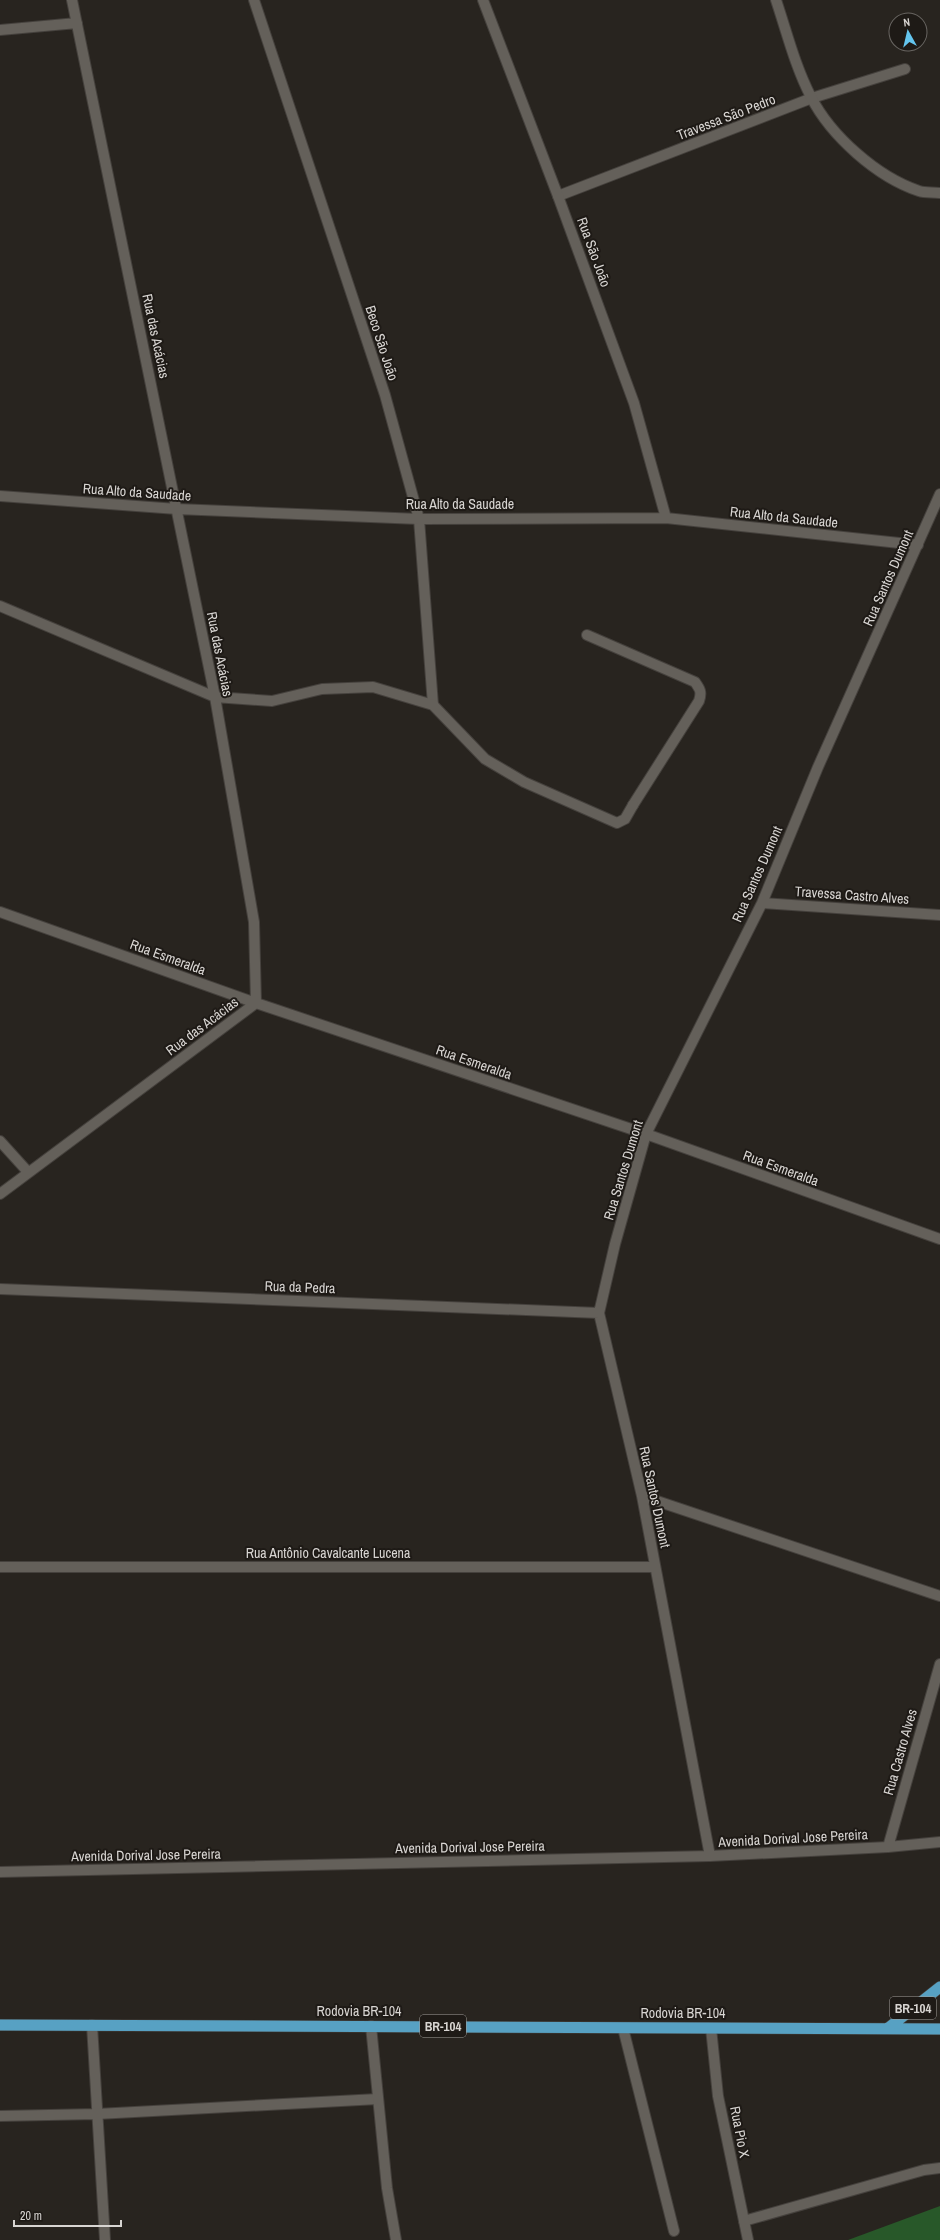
<svg xmlns="http://www.w3.org/2000/svg" width="940" height="2240" font-family="'Archivo Narrow',sans-serif">
<style>
.green{fill:#285829}
.lines{fill:none;stroke-linecap:round;stroke-linejoin:round}
.service-casing{stroke:#45413d;stroke-width:12}
.minor-casing{stroke:#45413d;stroke-width:12}
.trunk-casing{stroke:#45413d;stroke-width:12}
.service{stroke:#64605a;stroke-width:10}
.minor{stroke:#64605a;stroke-width:10}
.trunk{stroke:#57a1c3;stroke-width:11}
.labels{text-anchor:middle;stroke-width:4;stroke-linejoin:round;paint-order:stroke}
.shield{fill:#1e1a16;stroke:#a09d9a;stroke-width:1}
.shield-label{font-size:13px;font-weight:bold;fill:#d8d5d2}
.street-label{font-size:14px;fill:#d8d5d2;stroke:#1e1a16}
</style>
<rect width="100%" height="100%" fill="#28241f"/>
<!-- green -->
<path class="green" d="M940 2206V2240H848Z"/>
<g class="lines">
<!-- service casing -->
<g class="service-casing">
<path id="service" d="M254 0 385 395 419 519 433 705
M558 196 812 98 905 69
M587 635 695 682C700 689 702 692 699 701L633 805
M92 2025 105 2240
M623 2028 674 2231
M0 2116 97 2114 378 2099
M744 2221 924 2170 940 2168"/>
</g>
<!-- minor casing -->
<g class="minor-casing">
<path id="minor" d="M483 0 558 196 634 403 666 518
M776 0C787 33 795 66 811 97 831 136 877 177 919 191 925 193 933 192 940 193
M0 30 77 23
M0 496 177 509 419 519 666 518 918 545
M0 606 215 697 272 701 322 689 373 687 433 705 485 759 524 782 617 823 625 819 633 805
M762 903 940 915
M0 912 256 1003 646 1134 940 1239
M0 1141 28 1172
M0 1194 256 1003 254 922 215 697 72 0
M0 1289 599 1313
M642 1496 940 1596
M0 1567H655
M888 1847 940 1664
M710 1856 642 1496 599 1313 615 1244 646 1134 762 903 818 767 940 494
M0 1872 710 1856 888 1847 940 1842
M371 2026 387 2188 396 2240
M711 2028 718 2096 748 2240"/>
</g>
<!-- trunk casing -->
<g class="trunk-casing">
<path id="trunk" d="M0 2025 940 2029
M887 2029 940 1987"/>
</g>
<!-- service -->
<use href="#service" class="service"/>
<!-- minor -->
<use href="#minor" class="minor"/>
<!-- trunk -->
<use href="#trunk" class="trunk"/>
</g>
<g class="labels">
<!-- shield labels -->
<g class="shield">
<rect x="890" y="1997" width="46" height="22" rx="3"/>
<rect x="420" y="2015" width="46" height="22" rx="3"/>
</g>
<g class="shield-label">
<text x="913" y="2013">BR-104</text>
<text x="443" y="2031">BR-104</text>
</g>
<!-- street labels -->
<g class="street-label">
<text transform="translate(726 117) rotate(-21)" y="5">Travessa São Pedro</text>
<text transform="translate(594 252) rotate(70)" y="5">Rua São João</text>
<text transform="translate(156 336) rotate(78)" y="5">Rua das Acácias</text>
<text transform="translate(382 343) rotate(72)" y="5">Beco São João</text>
<text transform="translate(137 492) rotate(4)" y="5">Rua Alto da Saudade</text>
<text x="460" y="509">Rua Alto da Saudade</text>
<text transform="translate(784 517) rotate(6)" y="5">Rua Alto da Saudade</text>
<text transform="translate(888 578) rotate(-66)" y="5">Rua Santos Dumont</text>
<text transform="translate(220 654) rotate(79)" y="5">Rua das Acácias</text>
<text transform="translate(757 874) rotate(-66)" y="5">Rua Santos Dumont</text>
<text transform="translate(852 895) rotate(4)" y="5">Travessa Castro Alves</text>
<text transform="translate(168 957) rotate(20)" y="5">Rua Esmeralda</text>
<text transform="translate(202 1026) rotate(-37)" y="5">Rua das Acácias</text>
<text transform="translate(474 1062) rotate(19)" y="5">Rua Esmeralda</text>
<text transform="translate(781 1168) rotate(20)" y="5">Rua Esmeralda</text>
<text transform="translate(623 1170) rotate(-73)" y="5">Rua Santos Dumont</text>
<text transform="translate(300 1287) rotate(2)" y="5">Rua da Pedra</text>
<text transform="translate(655 1497) rotate(78)" y="5">Rua Santos Dumont</text>
<text x="328" y="1558">Rua Antônio Cavalcante Lucena</text>
<text transform="translate(900 1752) rotate(-74)" y="5">Rua Castro Alves</text>
<text transform="translate(793 1838) rotate(-3)" y="5">Avenida Dorival Jose Pereira</text>
<text transform="translate(470 1847) rotate(-1)" y="5">Avenida Dorival Jose Pereira</text>
<text transform="translate(146 1855) rotate(-1)" y="5">Avenida Dorival Jose Pereira</text>
<text x="359" y="2016">Rodovia BR-104</text>
<text x="683" y="2018">Rodovia BR-104</text>
<text transform="translate(740 2132) rotate(79)" y="5">Rua Pio X</text>
</g>
</g>
<!-- north arrow -->
<g transform="translate(908 32) rotate(352)"><circle r="19" fill="#1e1a16" stroke="#686561"/>
<path d="M0-3L7 15L0 10L-7 15Z" fill="#64c5ee"/>
<text y="-6" font-size="11" font-weight="bold" text-anchor="middle" fill="#d8d5d2">N</text>
</g>
<!-- scale -->
<path d="M14 2220v6h107v-6" fill="none" stroke="#d8d5d2" stroke-width="2"/>
<text x="20" y="2220" font-size="12" fill="#d8d5d2" stroke="#1e1a16" stroke-width="3" paint-order="stroke">20 m</text>
</svg>
